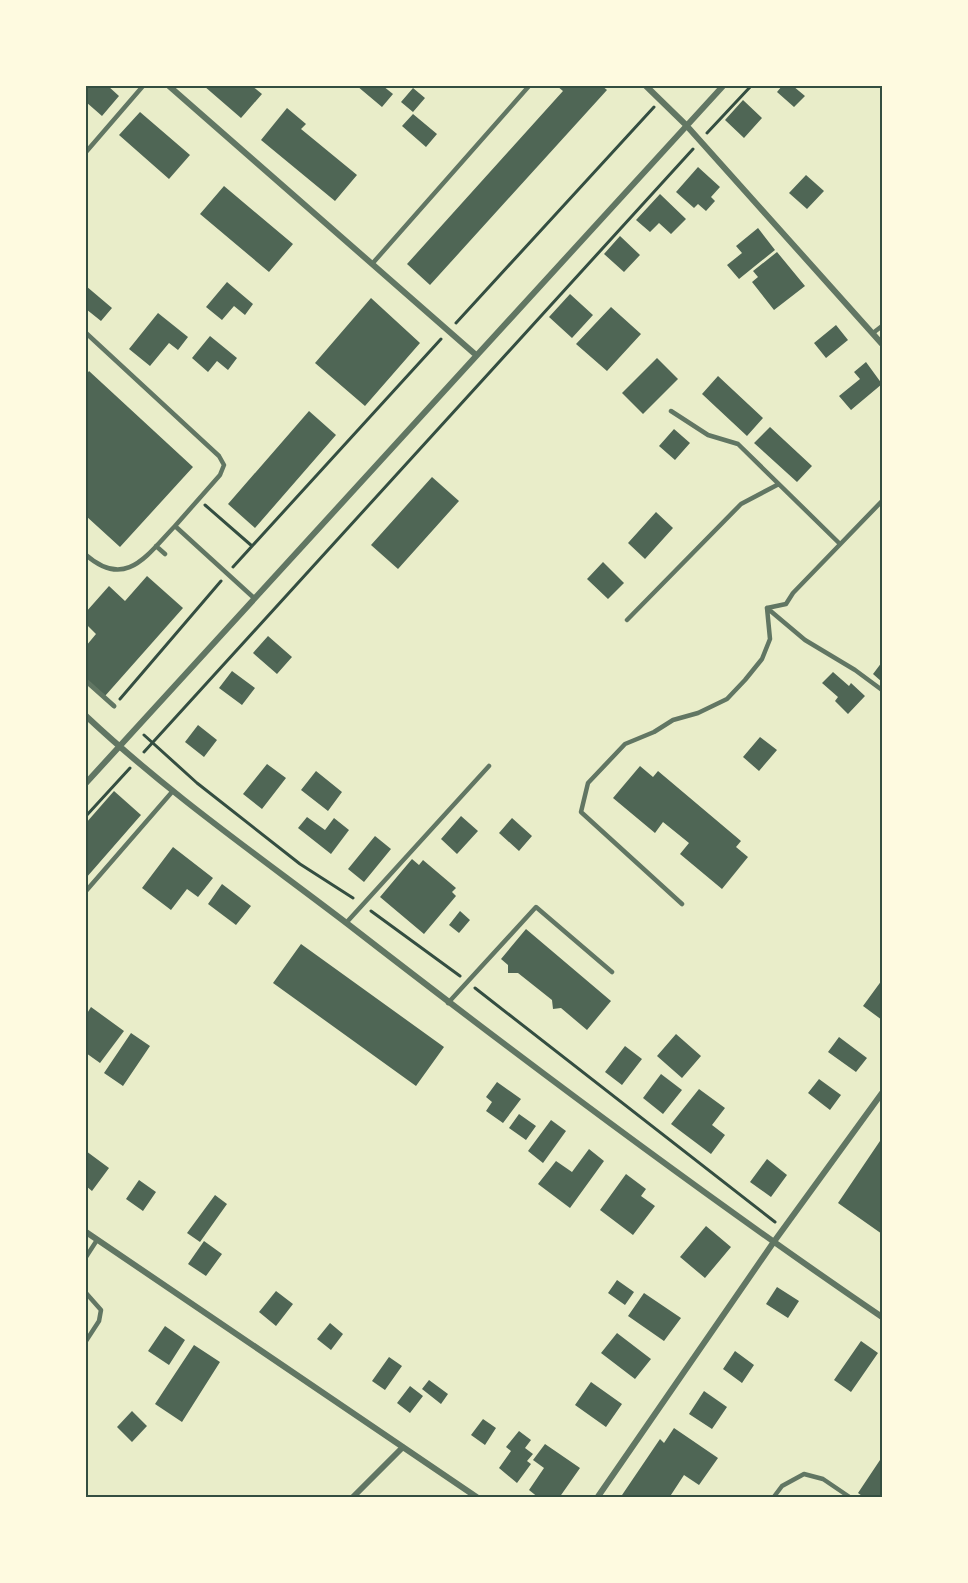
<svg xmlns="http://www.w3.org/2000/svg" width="968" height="1583" font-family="Arial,sans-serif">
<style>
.building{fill:#4f6655}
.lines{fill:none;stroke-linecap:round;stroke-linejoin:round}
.path{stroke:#344e41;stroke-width:3}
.service{stroke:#617663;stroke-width:4.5}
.pedestrian{stroke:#617663;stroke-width:5}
.minor{stroke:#617663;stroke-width:6}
.neatline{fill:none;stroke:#344e41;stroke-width:2}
</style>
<rect width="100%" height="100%" fill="#e9edc9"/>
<!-- building -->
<path class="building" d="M86 86H108L119 96 102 116 86 102Z
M204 86H252L262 94 241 118Z
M357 86H383L393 94 382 107Z
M557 86H602L607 90 430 285 407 264 563 91Z
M782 86H793L805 96 794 107 777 92Z
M413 88 425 98 413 112 401 102Z
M743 100 762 118 744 138 725 120Z
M287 108 306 124 301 129 357 175 335 201 261 140Z
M140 112 190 155 169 179 119 135Z
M413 114 437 134 426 147 402 126Z
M698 167 720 187 711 197 715 201 706 211 698 204 694 208 676 192Z
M806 175 824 191 807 209 789 193Z
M224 186 293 244 269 272 200 214Z
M660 194 686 219 671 234 659 223 650 232 636 220Z
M758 228 775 250 739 279 727 265 742 253 736 246Z
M620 236 640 255 624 272 604 254Z
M777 252 805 286 774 310 752 282 758 277 753 271Z
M227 282 253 304 245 315 234 306 222 320 206 307Z
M86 286 112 308 101 321 86 309Z
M570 294 593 315 572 338 549 317Z
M371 298 420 343 365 406 315 363Z
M611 307 641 334 607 371 576 344Z
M158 313 188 337 178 350 169 343 150 366 129 349Z
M836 325 848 340 826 358 814 343Z
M210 336 237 358 228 370 217 361 208 372 192 358Z
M657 358 678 379 643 414 622 393Z
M866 362 882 384 851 410 839 396 860 379 854 372Z
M89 371 193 467 120 547 86 516V375Z
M718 376 763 418 747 436 702 394Z
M309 411 336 435 255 528 228 504Z
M770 427 812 466 797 482 754 443Z
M674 429 690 443 675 460 659 446Z
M432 477 459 501 398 569 371 545Z
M656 512 673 528 645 559 628 543Z
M603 562 624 583 608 599 587 579Z
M147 576 183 608 105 696 86 679V646L96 634 86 624V612L109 586 125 601Z
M268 636 292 657 277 674 253 653Z
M882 662V682L873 674Z
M232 671 255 688 242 705 219 688Z
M833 672 849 686 851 683 865 696 848 714 835 701 838 697 822 683Z
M198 725 217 740 204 757 185 742Z
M760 737 777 750 759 771 743 757Z
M267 764 286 778 262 809 243 794Z
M640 766 653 777 658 771 741 841 736 847 748 857 722 889 680 854 689 843 663 822 655 833 613 798Z
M316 771 342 792 328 811 301 790Z
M114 791 141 815 86 878V823Z
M461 816 478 831 457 854 441 839Z
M307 817 325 830 334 818 349 830 331 854 298 828Z
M512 818 532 836 519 851 499 833Z
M375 836 391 849 364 882 348 869Z
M173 847 213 878 198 897 187 889 171 910 142 888Z
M412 859 419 865 423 860 456 888 452 892 456 896 424 934 380 897Z
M222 884 251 906 236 925 208 904Z
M460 911 470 920 459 933 449 925Z
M526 929 611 1001 587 1030 561 1008 553 1009 552 1000 518 973H508V965L501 959Z
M301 944 444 1047 416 1086 273 983Z
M882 980V1020L863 1006Z
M91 1007 124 1031 100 1063 86 1053V1015Z
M131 1033 150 1046 123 1086 104 1073Z
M676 1034 701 1056 682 1078 657 1056Z
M839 1037 867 1058 856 1072 828 1052Z
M625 1046 642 1059 622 1085 605 1072Z
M661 1074 682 1090 663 1114 643 1098Z
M819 1079 841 1095 830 1110 808 1093Z
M497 1082 521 1099 503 1123 486 1111 492 1102 486 1097Z
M699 1089 725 1108 712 1125 725 1135 711 1154 671 1124Z
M519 1114 536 1126 526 1140 509 1128Z
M551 1120 566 1131 543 1163 528 1151Z
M882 1138V1234L838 1203Z
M589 1149 604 1161 570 1208 538 1184 556 1161 572 1172Z
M86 1151 109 1168 92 1191 86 1186Z
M767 1159 787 1175 771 1197 750 1182Z
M626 1174 646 1189 641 1196 655 1206 633 1235 600 1210Z
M139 1180 156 1192 143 1211 126 1199Z
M215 1195 227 1204 200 1242 187 1233Z
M706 1226 731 1247 705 1278 680 1257Z
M204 1241 222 1254 206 1276 188 1264Z
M617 1280 634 1292 625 1305 608 1293Z
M777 1287 799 1301 788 1318 766 1304Z
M276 1291 293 1304 276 1326 259 1312Z
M644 1293 681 1318 664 1341 628 1316Z
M330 1323 343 1334 331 1350 317 1339Z
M165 1326 185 1340 169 1365 148 1351Z
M617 1333 651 1359 635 1379 601 1353Z
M861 1341 878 1353 851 1392 834 1380Z
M194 1345 220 1362 182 1422 155 1404Z
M735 1351 754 1365 742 1383 723 1369Z
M389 1357 402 1366 385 1390 372 1381Z
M429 1380 448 1394 441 1404 422 1389Z
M591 1382 622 1404 606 1427 575 1405Z
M410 1386 423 1396 410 1413 397 1403Z
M704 1391 727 1407 712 1429 689 1414Z
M132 1411 147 1426 132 1442 117 1427Z
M483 1419 496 1428 485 1445 471 1435Z
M674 1428 718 1458 699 1485 684 1475 669 1498H620L660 1439 664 1443Z
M519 1431 531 1440 525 1448 533 1454 527 1461 531 1464 517 1483 499 1468 511 1451 506 1447Z
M545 1444 580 1468 559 1498H539L529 1490 544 1468 533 1460Z
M882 1457V1498H865L858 1493Z"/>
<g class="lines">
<!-- path -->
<path class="path" d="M707 133 751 86
M456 323 654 107
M205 505 252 546
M233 567 441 339
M120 699 221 581
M144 735 197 783 300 864 353 898
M144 752 693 149
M86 816 130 768
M371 911 460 976
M475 988 775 1222"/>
<!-- service -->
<path class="service" d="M86 152 143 86
M372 264 529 86
M86 333 219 456 224 465 220 475 175 526 254 598
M873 333 882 326
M671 411 708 435 738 444 840 544
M156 546 165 554
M86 555C126 590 147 555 175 526
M767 608 786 604 793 593 882 501
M767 608 805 640 855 670 882 690
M627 620 741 504 777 485
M86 891 172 792
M682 904 581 812 588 783 625 744 654 732 673 720 698 713 727 699 745 680 762 659 770 639 767 608
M346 923 489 766
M448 1003 536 907 612 972
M86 1257 97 1240
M86 1293 101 1310 99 1321 86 1341
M773 1498 782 1486 804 1474 823 1479 851 1498"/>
<!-- pedestrian -->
<path class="pedestrian" d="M86 681 114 706"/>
<!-- minor -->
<path class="minor" d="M169 86 476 355
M646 86 686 125 882 344
M86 716C168 793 260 857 349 925 523 1060 700 1193 882 1317
M86 783 723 86
M86 1232 478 1498
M352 1498 403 1447
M597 1498 773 1243 882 1093"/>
</g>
<!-- border -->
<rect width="968" height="1583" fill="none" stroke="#fefae0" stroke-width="174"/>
<rect x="87" y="87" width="794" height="1409" class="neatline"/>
</svg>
